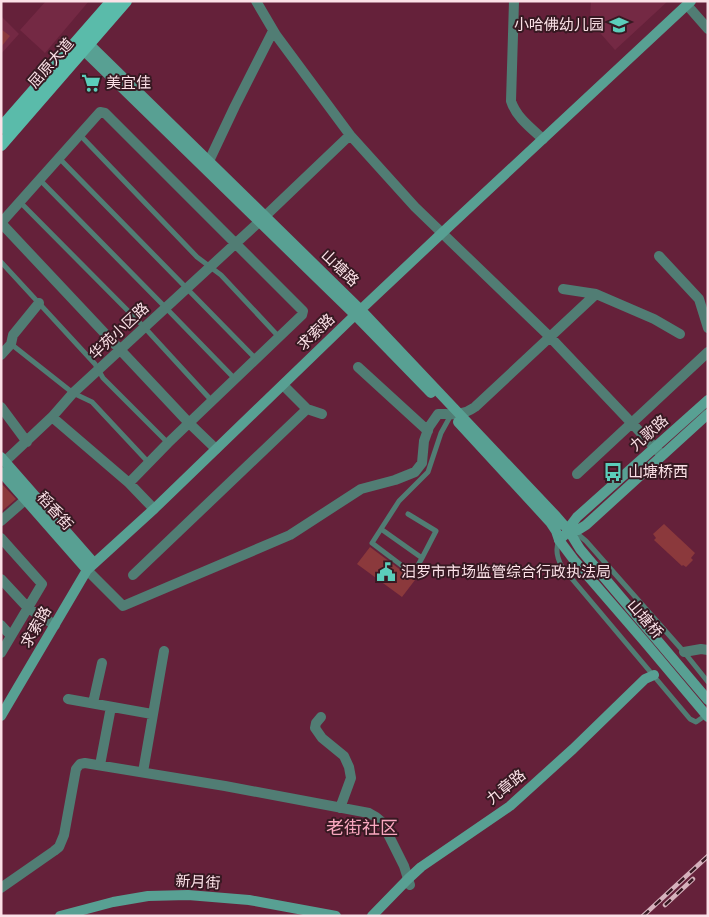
<svg xmlns="http://www.w3.org/2000/svg" width="709" height="917" font-family="Helvetica,'Noto Sans SC',sans-serif">
<style>
.built{fill:#742944}
.building{fill:#8b393c}
.lines{fill:none;stroke-linecap:round;stroke-linejoin:round}
.lane{stroke:#517d74;stroke-width:5}
.street{stroke:#517d74;stroke-width:10}
.secondary{stroke:#58a093;stroke-width:10}
.primary{stroke:#5abbaa;stroke-width:12}
.rail-casing{stroke:#d5b1bc;stroke-width:4.5}
.rail{stroke:#371922;stroke-width:2.5;stroke-dasharray:8;stroke-linecap:butt}
.secondary-bridge{stroke:#58a093;stroke-width:10}
.labels{text-anchor:middle;stroke-width:4;stroke-linejoin:round;paint-order:stroke}
.poi-label{font-size:15px;fill:#fbe1e7;stroke:#371922;text-anchor:start}
.street-label{font-size:15px;fill:#fbe1e7;stroke:#371922}
.quarter-label{font-size:18px;fill:#f9a7bf;stroke:#371922}
</style>
<rect width="100%" height="100%" fill="#65213a"/>
<!-- built -->
<path class="built" d="M46 1H89L45 53 20 30Z
M591 1H668L615 50 601 34 590 16Z
M1 16 19 34 1 54Z"/>
<!-- building -->
<path class="building" d="M1 29 10 36 1 47Z
M1 483 16 499 1 512Z
M664 524 695 553 691 558 693 560 686 567 683 565 682 566 654 540 656 538 653 534Z
M370 547 410 577 415 580 402 597 357 564Z"/>
<g class="lines">
<!-- lane -->
<path class="lane" d="M80 135 197 257 221 275 279 337
M59 158 256 359
M40 180 166 308 235 379
M20 202 145 328 212 401
M1 262 95 364 103 378 168 443
M11 344 73 393 92 402 149 463
M408 514 436 531 422 558 381 529 399 501 428 472 441 433 451 415
M381 529 372 543 413 574 422 558
M574 533 580 536 586 541 684 652 708 682
M559 540C555 549 557 558 562 567L690 719 696 722 706 715"/>
<!-- street -->
<path class="street" d="M256 1 276 35 350 135 415 207 550 337 660 453
M514 1 511 101C516 117 531 128 543 139
M687 5 708 29
M207 169 209 161 235 106 273 31
M1 223 100 112 105 113 303 311 302 315 168 443 129 483
M1 223 189 423 216 449
M659 256 699 299 708 328
M563 289 596 294 654 319 680 334
M1 355 11 344 13 335 39 303
M358 367 428 431
M283 385 307 409 322 414
M1 407 27 442
M52 417 129 483 154 509
M1 465 52 417 73 393 260 221 350 135
M577 474 708 352
M1 521 25 500
M1 538 42 584 1 653
M87 570 123 606 290 535 361 489 395 480 415 472 422 463 424 441 429 427 438 414C453 414 462 416 475 407L596 294
M133 575 307 409
M1 579 28 608 55 625
M1 625 11 636
M684 652 701 649 708 650
M68 699 152 714
M93 703 102 663
M321 717 316 723 315 728 322 738 344 756 349 767 351 778 340 808
M100 765 111 707
M143 772 164 651
M1 888 54 851 59 847 64 835 76 769 80 764 85 763 225 786 369 813 376 817 382 822 404 866 410 885"/>
<!-- secondary -->
<path class="secondary" d="M84 39 361 310 556 516 569 531 580 549 708 700
M78 45 355 315 431 393
M458 422 550 522 556 531 559 540 569 531 571 525 577 517 708 400
M1 457 94 563
M1 472 87 570
M569 531 578 530 586 525 708 414
M1 716 87 570 154 509 355 315 442 233 691 1
M60 916 113 902 148 896 188 895 249 900 336 916
M372 916 408 879 421 867 510 806 573 749 645 679 654 675"/>
<!-- primary -->
<path class="primary" d="M1 128 112 1
M1 145 126 1"/>
<!-- rail casing -->
<g class="rail-casing">
<path id="rail" d="M665 905 693 879
M643 916 708 856"/>
</g>
<!-- rail -->
<use href="#rail" class="rail"/>
<!-- secondary-bridge -->
<path class="secondary-bridge" d="M559 540 574 560 644 641 708 717"/>
</g>
<!-- icons -->
<defs>
<g id="school-bare" transform="scale(1.5)"><path d="M0-5L7-2L0 1L-7-2ZM-4 1L0 2.5L4 1V4Q0 6-4 4Z" fill="#5bcebb" stroke="#371922" stroke-width="2.5" paint-order="stroke"/></g>
<g id="supermarket-bare" transform="scale(1.5)"><path d="M-6-5.5h2.5l.6 2H6L4.5 2H-2.5L-4.4-4H-6ZM-1.5 3.2a1.3 1.3 0 1 0 .1 0ZM3 3.2a1.3 1.3 0 1 0 .1 0Z" fill="#5bcebb" stroke="#371922" stroke-width="2.5" paint-order="stroke"/></g>
<g id="bus-bare" transform="scale(1.5)"><path d="M-5-6H5V4H4V6H2V4H-2V6H-4V4H-5ZM-3.5-4V0h7V-4ZM-3.5 1.2v1.5H-2V1.2ZM2 1.2v1.5H3.5V1.2Z" fill="#5bcebb" stroke="#371922" stroke-width="2.5" paint-order="stroke"/></g>
<g id="civic-bare" transform="scale(1.5)"><path d="M-.6-6.5H3V-4.5H.6V-3L4-1V1h2V6H-6V1h2V-1L-.6-3ZM-1.2 2.5V6h2.4V2.5Z" fill="#5bcebb" stroke="#371922" stroke-width="2.5" paint-order="stroke"/></g>
</defs>
<g fill-rule="evenodd">
<use href="#school-bare" x="619" y="25"/>
<use href="#supermarket-bare" x="91" y="83"/>
<use href="#bus-bare" x="613" y="472"/>
<use href="#civic-bare" x="386" y="572"/>
</g>
<g class="labels">
<!-- poi labels -->
<g class="poi-label">
<text x="604" y="30" text-anchor="end">小哈佛幼儿园</text>
<text x="106" y="88">美宜佳</text>
<text x="628" y="477">山塘桥西</text>
<text x="401" y="577">汨罗市市场监管综合行政执法局</text>
</g>
<!-- street labels -->
<g class="street-label">
<text transform="translate(51 63) rotate(-49)" y="5">屈原大道</text>
<text transform="translate(340 268) rotate(44)" y="5">山塘路</text>
<text transform="translate(119 331) rotate(-43)" y="5">华苑小区路</text>
<text transform="translate(316 332) rotate(-44)" y="5">求索路</text>
<text transform="translate(649 433) rotate(-42)" y="5">九歌路</text>
<text transform="translate(55 511) rotate(48)" y="5">稻香街</text>
<text transform="translate(645 619) rotate(49)" y="5">山塘桥</text>
<text transform="translate(36 627) rotate(-60)" y="5">求索路</text>
<text transform="translate(506 787) rotate(-39)" y="5">九章路</text>
<text transform="translate(198 882) rotate(3)" y="5">新月街</text>
</g>
<!-- quarter labels -->
<g class="quarter-label">
<text x="362" y="834">老街社区</text>
</g>
</g>
<!-- border -->
<rect width="709" height="917" fill="none" stroke="#fbe1e7" stroke-width="5"/>
</svg>
